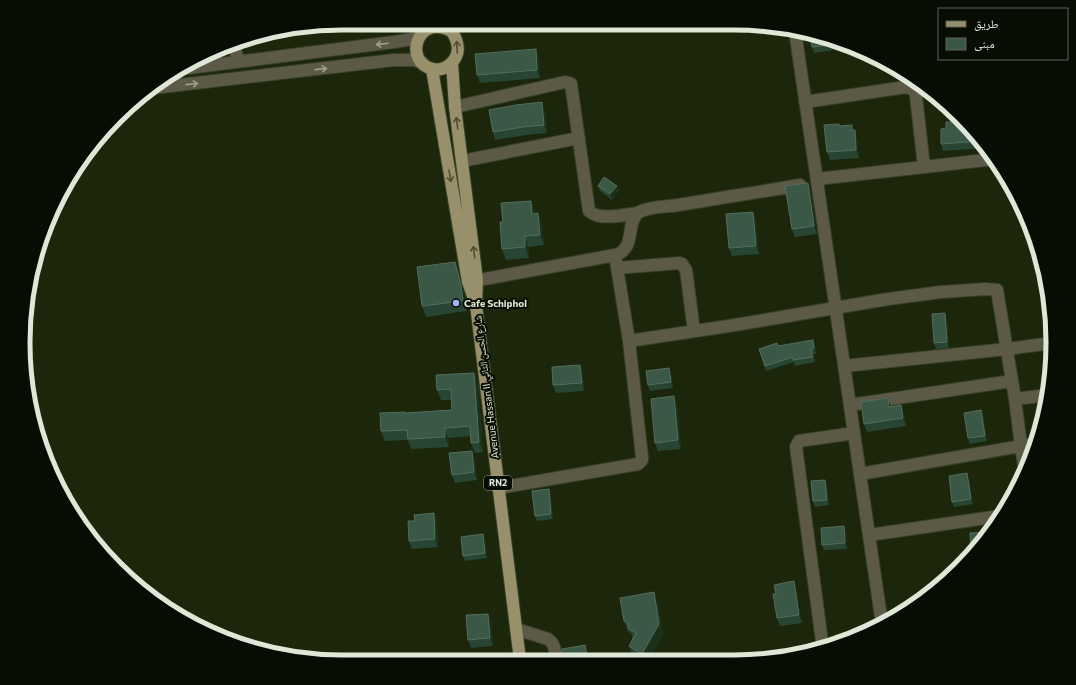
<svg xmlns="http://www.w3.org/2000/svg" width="1076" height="685" font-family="Commissioner,'Noto Naskh Arabic',sans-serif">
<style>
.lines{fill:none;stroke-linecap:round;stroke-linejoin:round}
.minor-casing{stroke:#364127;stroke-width:14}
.major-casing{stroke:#364127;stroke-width:14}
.minor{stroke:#5c5947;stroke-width:12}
.major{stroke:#97906a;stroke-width:12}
.wall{fill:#284534}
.shaded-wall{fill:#1a311c}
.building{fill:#3b5746;stroke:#556d5c}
.oneway{stroke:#9ea08e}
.oneway2{stroke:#504e36}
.poi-dot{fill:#a4b2fc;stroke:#080d03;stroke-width:1.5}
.labels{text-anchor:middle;stroke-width:4;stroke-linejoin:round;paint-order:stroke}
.shield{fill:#080d03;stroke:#9ea697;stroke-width:1}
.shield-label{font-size:9px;font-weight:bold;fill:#dfe7d6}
.poi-label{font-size:10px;font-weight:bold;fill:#dfe7d6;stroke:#080d03;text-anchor:start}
.street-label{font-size:10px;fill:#dfe7d6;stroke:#080d03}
.rim{fill:none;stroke:#dfe7d6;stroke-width:5}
</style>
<rect width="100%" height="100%" fill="#1b260a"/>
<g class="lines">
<!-- minor casing -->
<g class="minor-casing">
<path id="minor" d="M795 31 882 624
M234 43 238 62
M181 69 394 42 412 39 420 36
M153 88 394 60H414L423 63
M805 102 906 87 909 88 915 91 916 96 924 167 817 179
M455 107 565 82 571 84 589 211C599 221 624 215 638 213
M462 161 579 138
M924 167 994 159
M615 255C637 249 625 221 639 212 651 206 666 207 679 205 719 198 760 192 800 185
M617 268 679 263 682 264 686 270 694 331
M468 282 615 255 629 341 735 325 888 299 941 292 986 289 997 290 1015 399 1021 446 1035 444
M844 366 1007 349 1052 343
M1015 399 1047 395
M850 405 1012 381
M860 474 1021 446 1025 472
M499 488 638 464 642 460V457L629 341
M869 535 1000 516
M516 629 548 639C556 645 555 652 556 660
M823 649 796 447 799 441 854 433"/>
</g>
<!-- major casing -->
<g class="major-casing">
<path id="major" d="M448 24C450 30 456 36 457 43 461 57 448 72 433 69 403 63 416 13 451 31
M452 63 455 107 477 280 476 305 520 660
M432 69 468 282 474 299"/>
</g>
<!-- minor -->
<use href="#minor" class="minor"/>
<!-- major -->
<use href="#major" class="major"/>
</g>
<!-- wall -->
<path class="wall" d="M832 41 833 50 814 53 812 47Z
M539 57 540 78 480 83 477 75Z
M900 73 907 77 902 78Z
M545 110 547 133 526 135 495 140 493 132Z
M839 124 840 126 854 130 857 138 859 158 830 160 827 152Z
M946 128 974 132 985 148 943 151 941 144Z
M598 186H617L619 191 612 200 600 191Z
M811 191 817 234 795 237 792 229Z
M531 201 535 211V214L542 224 544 245 528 247 529 258 506 260 502 249 503 222Z
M756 220 759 254 732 256 729 248Z
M455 262 459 273 465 296 467 311 426 317 422 306Z
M947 319 949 348 936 349 934 343Z
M815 345 816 354H813L815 362 795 366 794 362 766 371 759 349 778 346Z
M474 373 478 383 483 452 475 453 471 443V436L448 438 449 447 411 449 408 440 385 441 381 431 406 413 452 410V400H441L437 390Z
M583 373 584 391 556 393 553 385Z
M671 374 673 388 650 391 648 385Z
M674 396 677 404 681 449 658 451 655 443Z
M901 405 904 413 906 426 867 432 864 424 891 407Z
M981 410 983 415 987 441 970 444 968 438Z
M475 459 477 480 455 483 452 475Z
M967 473 969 479 973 504 954 507 952 502Z
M825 480 827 485 829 505 815 507 813 501Z
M550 495 553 519 537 521 535 516Z
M434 513 437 521 438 547 412 549 409 541 415 521Z
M846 532 847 549 824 550 822 545Z
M485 539 487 558 465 561 463 556Z
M794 581 796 590 802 623 780 626 777 618 776 594Z
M654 592 658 602 663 635 648 661H640L633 657 629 646 633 639 631 633 628 632 624 621Z
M491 622 493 646 471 648 468 640Z"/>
<!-- shaded-wall -->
<path class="shaded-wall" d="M830 40 832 41 833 50 831 45Z
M536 49 539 57 540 78 537 70Z
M542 102 545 110 547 133 544 125Z
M855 130 857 138 859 158 856 150Z
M808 183 811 191 817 234 814 226Z
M617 186 619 191 612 200 610 194Z
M531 201 535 211 536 225 532 214Z
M753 212 756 220 759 254 756 246Z
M538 213 542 224 544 245 540 235Z
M525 236 528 247 529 258 525 247Z
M455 262 459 273 465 296 467 311 463 301Z
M945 313 947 319 949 348 947 342Z
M813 340 815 345 816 354 814 348Z
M811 349 813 354 815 362 813 357Z
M580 365 583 373 584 391 582 383Z
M669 368 671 374 673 388 671 382Z
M474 373 478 383 483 452 479 442Z
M674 396 677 404 681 449 678 440Z
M888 398 891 407H889Z
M901 405 904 413 906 426 903 418Z
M981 410 983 415 987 441 985 436Z
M445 428 448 438 449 447 445 437Z
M472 451 475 459 477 480 474 472Z
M967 473 969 479 973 504 971 499Z
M825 480 827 485 829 505 827 500Z
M549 489 550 495 553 519 551 514Z
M434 513 437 521 438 547 435 539Z
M844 526 846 532 847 549 845 543Z
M483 534 485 539 487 558 485 553Z
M794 581 796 590 802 623 799 615Z
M654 592 658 602 663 635 648 661H645L642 654Z
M488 614 491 622 493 646 490 638Z"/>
<!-- building -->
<path class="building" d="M810 35 830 40 831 45 812 47Z
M536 49 537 70 477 75 475 54Z
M542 102 544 125 523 127 493 132 489 110 516 105Z
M946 122H963L974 132 981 141 941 144V129L946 128Z
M839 124V126L852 125V130H855L856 150 827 152 824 125Z
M604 177 617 186 610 194 598 186Z
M808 183 814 226 792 229 785 186Z
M531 201 532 214 538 213 540 235 525 236V247L502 249 500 222H503L501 203Z
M753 212 756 246 729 248 726 214Z
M455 262 461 285 463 301 422 306 417 267Z
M945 313 947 342 934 343 932 314Z
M813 340 814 348 811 349 813 357 793 360V357L765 366 759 349 777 343 778 346Z
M580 365 582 383 553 385 552 367Z
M669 368 671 382 648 385 646 371Z
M474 373 479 442 471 443 470 426 445 428V437L408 439 407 430 381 431 380 413 405 412V413L452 410 451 389 437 390 436 375Z
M674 396 678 440 655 443 651 399Z
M888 398 889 407 901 405 903 418 864 424 861 402Z
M981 410 985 436 968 438 964 413Z
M472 451 474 472 452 475 449 453Z
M967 473 971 499 952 502 949 476Z
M825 480 827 500 813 501 811 481Z
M549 489 551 514 535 516 532 491Z
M434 513 435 539 409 541 408 521H415L414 515Z
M844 526 845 543 822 545 821 528Z
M990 532 987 537 971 553 970 533Z
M483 534 485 553 463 556 461 537Z
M794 581 799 615 777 618 773 594H776L774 585Z
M654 592 659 624 642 654 629 646 636 633 629 629 628 623 624 621 620 598Z
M488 614 490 638 468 640 466 615Z
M585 645 588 661 562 660V649Z"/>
<!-- one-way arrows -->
<defs><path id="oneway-shaft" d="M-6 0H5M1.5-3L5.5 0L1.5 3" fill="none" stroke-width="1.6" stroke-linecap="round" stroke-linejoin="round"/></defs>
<g class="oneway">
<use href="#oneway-shaft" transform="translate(382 44) rotate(173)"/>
<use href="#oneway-shaft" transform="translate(321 69) rotate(-7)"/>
<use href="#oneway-shaft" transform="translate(192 84) rotate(-6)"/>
</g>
<g class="oneway2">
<use href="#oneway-shaft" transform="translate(457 47) rotate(-92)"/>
<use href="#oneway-shaft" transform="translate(457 123) rotate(-97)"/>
<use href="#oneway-shaft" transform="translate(450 176) rotate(80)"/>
<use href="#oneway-shaft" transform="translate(474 252) rotate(-97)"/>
</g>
<!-- markers -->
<circle class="poi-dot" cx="456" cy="303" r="4"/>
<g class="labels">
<!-- shield labels -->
<rect class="shield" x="484" y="476" width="28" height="14" rx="3"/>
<g class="shield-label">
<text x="498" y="486">RN2</text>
</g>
<!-- poi labels -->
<g class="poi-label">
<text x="464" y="307">Cafe Schiphol</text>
</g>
<!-- street labels -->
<g class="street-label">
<text transform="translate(486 387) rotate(-97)" y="4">Avenue Hassan II شارع الحسن الثاني</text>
</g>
</g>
<!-- crop -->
<path d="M0 0H1076V685H0ZM342 30H734A312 312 0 0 1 1046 342V343A312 312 0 0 1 734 655H342A312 312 0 0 1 30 343V342A312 312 0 0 1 342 30Z" fill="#080d03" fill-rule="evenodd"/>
<path class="rim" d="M342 30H734A312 312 0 0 1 1046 342V343A312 312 0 0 1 734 655H342A312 312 0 0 1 30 343V342A312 312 0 0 1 342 30Z"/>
<!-- legend -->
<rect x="938" y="8" width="130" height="52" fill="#080d03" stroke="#5e6457"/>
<rect x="946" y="21" width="20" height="6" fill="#97906a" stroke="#5e6457"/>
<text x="974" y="28" font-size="12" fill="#dfe7d6">طريق</text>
<rect x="946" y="38" width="20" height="12" fill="#3b5746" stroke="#5e6457"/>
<text x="974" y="48" font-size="12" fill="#dfe7d6">مبنى</text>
</svg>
